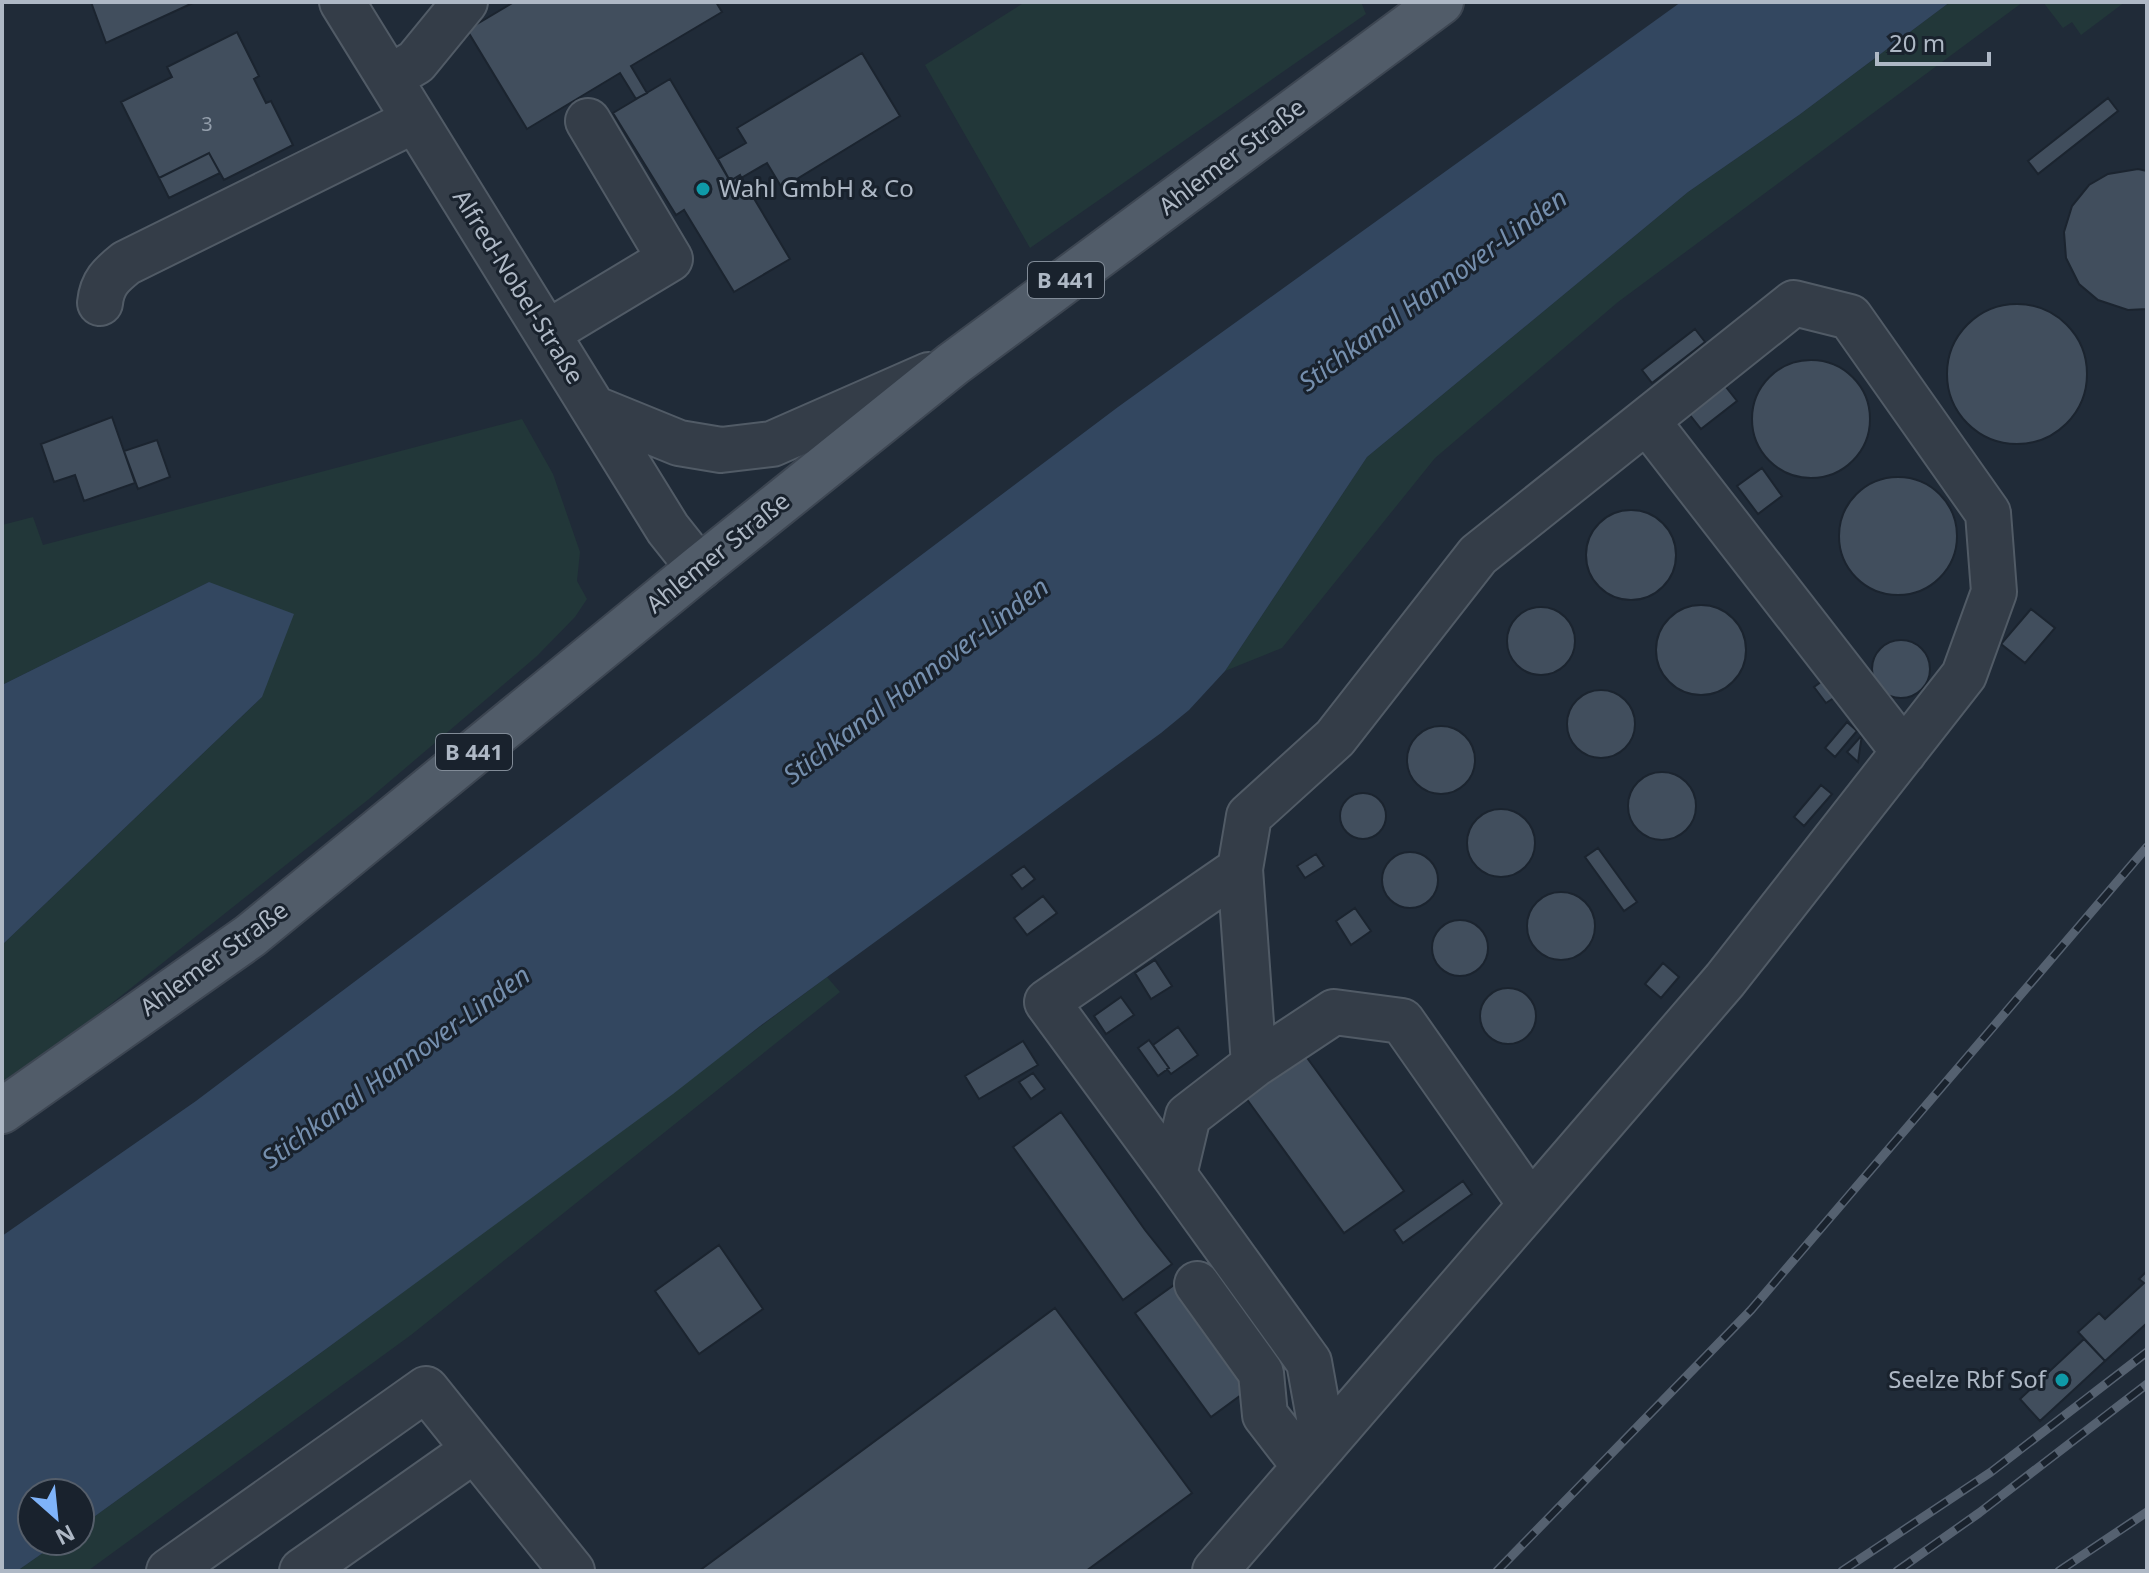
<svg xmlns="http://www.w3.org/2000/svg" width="2149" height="1573" font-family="'Noto Sans',sans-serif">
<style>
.green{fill:#223739}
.water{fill:#334760}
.building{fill:#414e5d;stroke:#1b242f;stroke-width:2}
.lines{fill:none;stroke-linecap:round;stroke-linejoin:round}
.minor-casing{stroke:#515b66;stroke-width:48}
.major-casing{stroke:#3d4652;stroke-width:48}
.minor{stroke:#343d48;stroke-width:44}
.major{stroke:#515c69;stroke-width:44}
.rail-casing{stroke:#556170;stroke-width:9}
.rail{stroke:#19222d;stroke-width:6;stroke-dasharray:18;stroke-linecap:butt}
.culture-dot{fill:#0f9aa8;stroke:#19222d;stroke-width:3}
.labels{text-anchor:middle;stroke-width:6;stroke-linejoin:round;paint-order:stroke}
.number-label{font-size:20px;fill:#939eab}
.shield{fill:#19222d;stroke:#818b97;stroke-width:2}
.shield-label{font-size:22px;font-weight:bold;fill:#aeb8c5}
.street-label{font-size:24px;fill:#aeb8c5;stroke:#19222d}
.poi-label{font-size:24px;fill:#aeb8c5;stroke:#19222d;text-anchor:start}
.water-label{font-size:26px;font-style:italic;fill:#758fae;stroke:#19222d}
</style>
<rect width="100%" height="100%" fill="#202b38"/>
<!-- green -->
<path class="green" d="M1025 2H1361L1366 14 1030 248 925 65Z
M1950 2H2023L1618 302 1435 458 1282 648 1225 671 1367 457 1688 192 1799 115Z
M2043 2H2125L2081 35 2072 22 2063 28Z
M522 419 553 474 580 552 577 581 587 599 575 617 537 656 369 799 87 1023 2 1082V945L262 697 209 582 2 685V525L33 517 43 545Z
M827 977 840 992 411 1335 89 1570 17 1571 60 1541H80V1527L326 1349Z"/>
<!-- water -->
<path class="water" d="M1681 2H1950L1799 115 1688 192 1367 457 1225 671 1189 710 1161 733 760 1026 673 1094 326 1349 80 1527V1493H32V1541H60L17 1571H2V1236L196 1101 1118 407Z
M209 582 294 614 262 697 2 945V685Z"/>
<!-- building -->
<path class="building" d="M91 2H195L106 43Z
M514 2H716L722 12 631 66 647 93 636 99 620 73 527 129 467 30Z
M237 32 259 76 254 79 266 103 271 101 293 145 224 180 209 153 159 178 121 102 172 77 167 67Z
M862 53 900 116 782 188 767 163 741 178 740 175 730 181 718 159 746 143 737 128Z
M670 79 730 181 740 175 790 259 734 292 684 210 676 215 613 113Z
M2108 98 2118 111 2038 174 2028 161Z
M209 153 220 173 169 198 159 178Z
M2138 169 2147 171V309L2128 310 2098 300 2079 284 2066 258 2064 232 2072 206 2089 185 2108 174Z
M1947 374a70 70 0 1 1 140 0a70 70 0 1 1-140 0Z
M1695 329 1705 342 1652 383 1642 370Z
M1752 419a59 59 0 1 1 118 0a59 59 0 1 1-118 0Z
M1722 382 1737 401 1701 429 1686 410Z
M112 417 135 483 84 501 75 475 54 482 41 444Z
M157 440 170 477 138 489 124 451Z
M1762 468 1782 496 1758 514 1737 486Z
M1839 536a59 59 0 1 1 118 0a59 59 0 1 1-118 0Z
M1586 555a45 45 0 1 1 90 0a45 45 0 1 1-90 0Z
M1656 650a45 45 0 1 1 90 0a45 45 0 1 1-90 0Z
M1507 641a34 34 0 1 1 68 0a34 34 0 1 1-68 0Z
M2031 609 2055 628 2025 663 2001 644Z
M1872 669a29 29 0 1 1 58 0a29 29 0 1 1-58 0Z
M1828 677 1840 694 1826 703 1814 687Z
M1567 724a34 34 0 1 1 68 0a34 34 0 1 1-68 0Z
M1847 722 1857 731 1835 757 1825 748Z
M1407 760a34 34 0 1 1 68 0a34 34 0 1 1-68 0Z
M1862 735 1858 762 1847 752Z
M1628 806a34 34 0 1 1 68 0a34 34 0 1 1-68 0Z
M1821 785 1832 794 1804 826 1794 817Z
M1340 816a23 23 0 1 1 46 0a23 23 0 1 1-46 0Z
M1467 843a34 34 0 1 1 68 0a34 34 0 1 1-68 0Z
M1598 848 1637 902 1624 911 1585 857Z
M1382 880a28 28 0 1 1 56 0a28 28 0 1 1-56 0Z
M1316 854 1324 866 1305 878 1297 866Z
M1024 866 1035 879 1022 889 1011 875Z
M1527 926a34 34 0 1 1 68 0a34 34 0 1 1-68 0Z
M1043 896 1057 913 1027 935 1014 918Z
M1355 908 1371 931 1351 945 1336 921Z
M1432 948a28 28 0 1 1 56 0a28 28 0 1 1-56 0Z
M1155 960 1172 986 1151 999 1135 973Z
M1663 963 1679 977 1661 998 1645 984Z
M1480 1016a28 28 0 1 1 56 0a28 28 0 1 1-56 0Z
M1121 997 1134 1015 1106 1034 1094 1016Z
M1178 1027 1198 1055 1171 1074 1167 1069 1169 1068 1153 1045Z
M1149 1040 1169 1068 1158 1076 1138 1048Z
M1023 1041 1038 1065 979 1099 965 1076Z
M1297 1044 1404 1191 1344 1233 1238 1087Z
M1033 1073 1045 1089 1031 1099 1019 1082Z
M1061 1112 1145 1230 1172 1264 1123 1300 1013 1147Z
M1463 1181 1472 1194 1403 1243 1394 1230Z
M719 1245 763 1309 699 1354 655 1291Z
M2147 1271V1323L2105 1361 2078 1332 2099 1313 2105 1319 2144 1283 2139 1279Z
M1181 1280 1256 1384 1211 1417 1135 1313Z
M1055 1308 1192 1493 1086 1571H699Z
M2084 1339 2105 1361 2040 1421 2020 1399Z"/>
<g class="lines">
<!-- minor casing -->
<g class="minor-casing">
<path id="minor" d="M342 2 668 529 699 568
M389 78 416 62 465 2
M100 303C102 283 111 275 126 263L415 120
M547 333 670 259 588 121
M593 408 679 443 721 450 772 444 929 375
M1647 421 1904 752
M1254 1065 1240 869 1249 816 1335 738 1478 555 1794 303 1850 317 1988 513 1994 592 1964 675 1725 980 1531 1205
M1174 1175 1047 1002 1240 869
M1197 1284 1261 1373 1265 1415 1305 1467
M169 1571 426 1389 572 1571
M302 1571 474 1450
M1215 1571 1531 1205 1402 1021 1334 1012 1254 1065 1188 1116 1174 1175 1309 1362 1324 1445"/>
</g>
<!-- major casing -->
<g class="major-casing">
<path id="major" d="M2 1111 250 936 699 568 953 364 1441 2"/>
</g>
<!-- minor -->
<use href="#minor" class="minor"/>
<!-- major -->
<use href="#major" class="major"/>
<!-- rail casing -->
<g class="rail-casing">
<path id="rail" d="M1497 1571 1751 1310 2147 847
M1842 1571 1991 1472 2147 1352
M1897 1571 1979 1513 2147 1384
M2059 1571 2147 1512"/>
</g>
<!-- rail -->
<use href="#rail" class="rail"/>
</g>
<!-- markers -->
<g class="culture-dot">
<circle cx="703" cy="189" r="8"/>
<circle cx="2062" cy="1380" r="8"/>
</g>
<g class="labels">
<!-- number labels -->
<g class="number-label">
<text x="207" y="131">3</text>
</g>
<!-- shield labels -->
<g class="shield">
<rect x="1028" y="262" width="76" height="36" rx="6"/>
<rect x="436" y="734" width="76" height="36" rx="6"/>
</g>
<g class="shield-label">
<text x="1066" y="288">B 441</text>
<text x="474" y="760">B 441</text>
</g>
<!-- street labels -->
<g class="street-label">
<text transform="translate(1232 157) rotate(-37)" y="8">Ahlemer Straße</text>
<text transform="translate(518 287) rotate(58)" y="8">Alfred-Nobel-Straße</text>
<text transform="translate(718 553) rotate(-39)" y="8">Ahlemer Straße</text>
<text transform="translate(214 959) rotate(-36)" y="8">Ahlemer Straße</text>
</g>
<!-- poi labels -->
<g class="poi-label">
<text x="719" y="197">Wahl GmbH &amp; Co</text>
<text x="2046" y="1388" text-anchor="end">Seelze Rbf Sof</text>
</g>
<!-- water labels -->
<g class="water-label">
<text transform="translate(1433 290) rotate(-36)" y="9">Stichkanal Hannover-Linden</text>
<text transform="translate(916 681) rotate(-37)" y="9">Stichkanal Hannover-Linden</text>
<text transform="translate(396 1067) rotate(-36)" y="9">Stichkanal Hannover-Linden</text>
</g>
</g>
<!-- border -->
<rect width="2149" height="1573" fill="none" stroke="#aeb8c5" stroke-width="8"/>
<!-- north arrow -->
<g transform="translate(56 1517) rotate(153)"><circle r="38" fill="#19222d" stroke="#555e6a" stroke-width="2"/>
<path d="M0-6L14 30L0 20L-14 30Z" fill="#7fb3f9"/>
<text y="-12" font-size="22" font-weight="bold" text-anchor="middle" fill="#aeb8c5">N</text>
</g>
<!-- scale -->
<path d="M1877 52v12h112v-12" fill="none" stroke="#aeb8c5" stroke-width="4"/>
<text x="1889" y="52" font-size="24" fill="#aeb8c5" stroke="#19222d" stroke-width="6" paint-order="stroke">20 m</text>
</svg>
